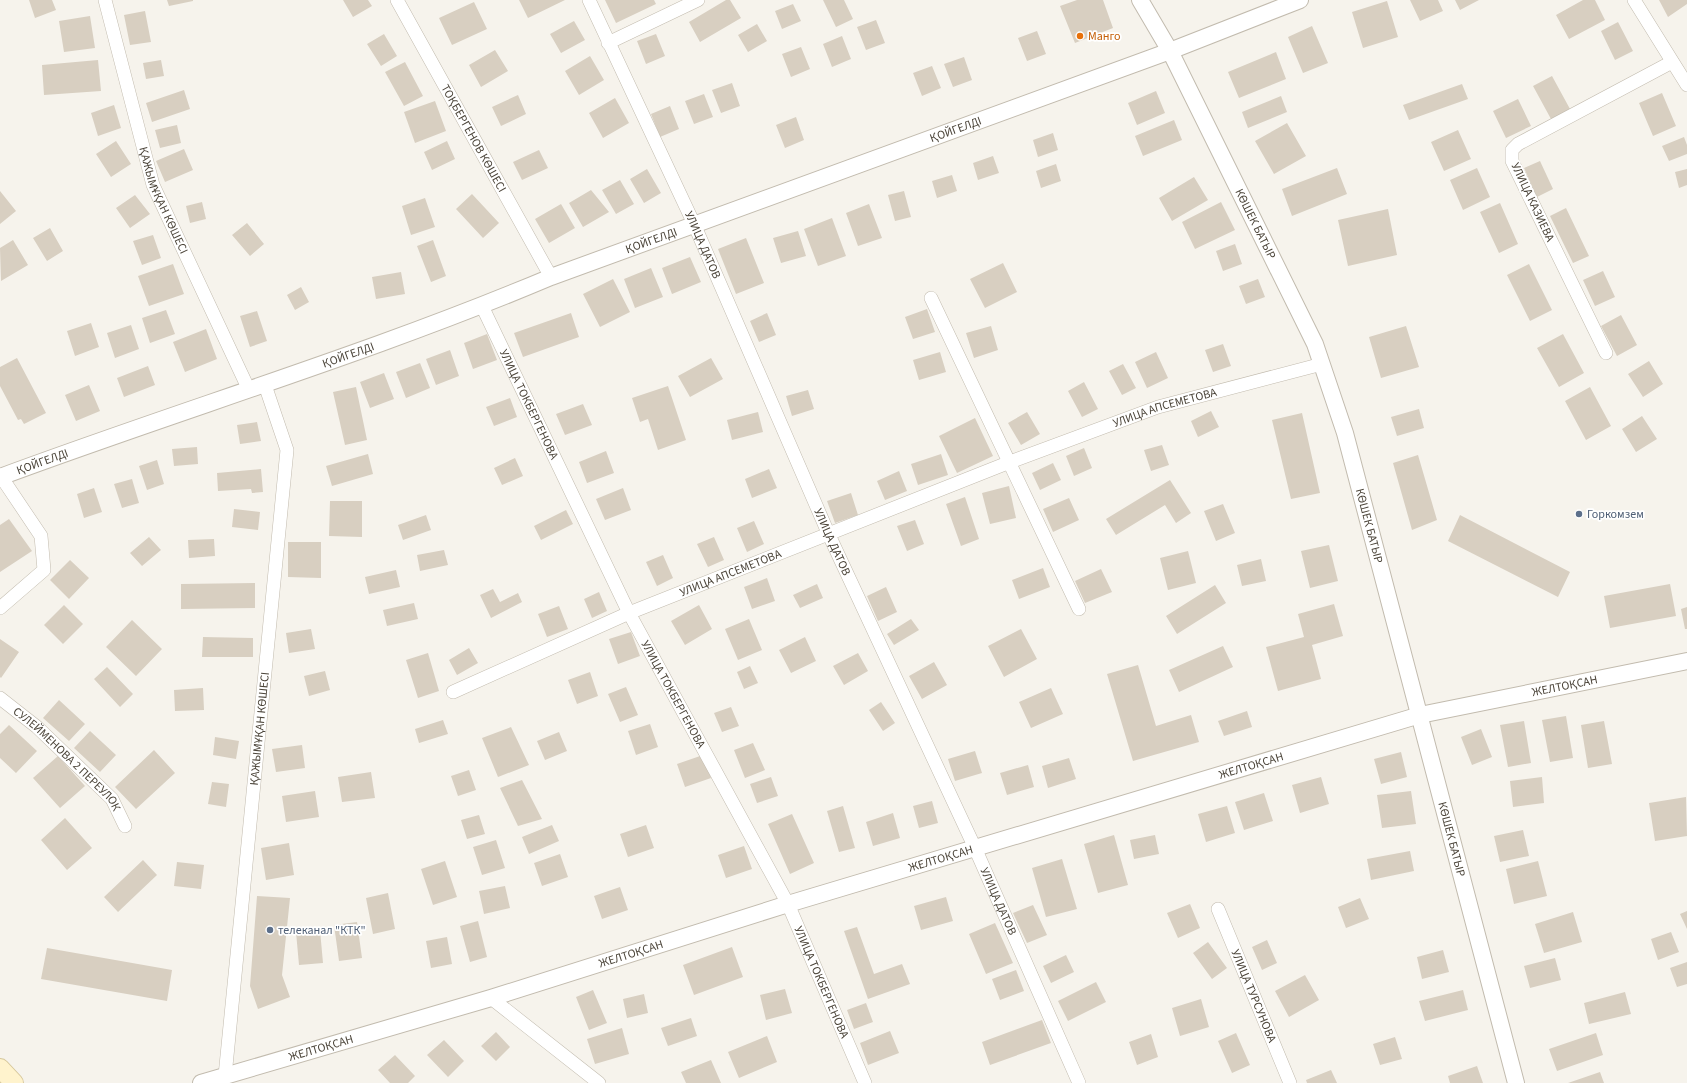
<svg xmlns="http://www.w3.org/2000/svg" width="1687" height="1083" font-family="'Source Sans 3',sans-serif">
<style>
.building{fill:#d8cfc1}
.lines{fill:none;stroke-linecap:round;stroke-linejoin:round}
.minor-casing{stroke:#c2bbae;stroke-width:14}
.tertiary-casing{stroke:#c2bbae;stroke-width:18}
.secondary-casing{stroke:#d6c79b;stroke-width:20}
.minor{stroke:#fff;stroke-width:13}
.tertiary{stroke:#fff;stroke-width:16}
.secondary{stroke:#fff3cd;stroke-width:18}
.food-dot{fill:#e8710a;stroke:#fff;stroke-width:1.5}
.service-dot{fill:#5c6f8a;stroke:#fff;stroke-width:1.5}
.labels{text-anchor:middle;stroke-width:3.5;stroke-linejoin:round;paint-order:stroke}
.food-label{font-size:12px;fill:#c56008;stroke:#fff;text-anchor:start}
.street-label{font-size:12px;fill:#4b4439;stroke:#fff}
.service-label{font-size:12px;fill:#4e5e75;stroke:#fff;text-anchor:start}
</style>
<rect width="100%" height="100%" fill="#f6f3ec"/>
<!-- building -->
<path class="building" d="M29 0H52L56 10 35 18Z
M167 0H193V1L169 6Z
M343 0H368L372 6 353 17Z
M519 0H565L528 18Z
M605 0H654L656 4 616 23Z
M726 0H730L741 18 700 42 689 22Z
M823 0H844L853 19 836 27Z
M1077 0H1103L1113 28 1075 43 1060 6Z
M1410 0H1438L1443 11 1420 21Z
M1455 0H1479L1460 10Z
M1583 0H1595L1605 20 1569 39 1556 15Z
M1659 0H1687V4L1668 17Z
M1387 1 1398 37 1363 48 1352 12Z
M474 2 487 29 452 45 439 18Z
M793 4 801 21 782 29 775 11Z
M145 11 151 42 130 45 124 15Z
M90 16 95 48 64 52 59 21Z
M876 20 885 43 866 50 857 27Z
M574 21 585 40 561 53 550 34Z
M1618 22 1633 51 1615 60 1601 31Z
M757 24 767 41 748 52 738 35Z
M1312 26 1328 63 1303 73 1288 37Z
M1037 31 1046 54 1027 61 1018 38Z
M384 34 397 56 381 66 367 44Z
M656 34 665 56 646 64 637 41Z
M842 36 851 59 832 67 823 44Z
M801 47 810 69 791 77 782 54Z
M495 50 508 71 481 87 469 65Z
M1276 52 1286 79 1239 98 1228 72Z
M590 56 604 80 579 95 565 71Z
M964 57 972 80 953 87 944 64Z
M98 60 101 91 44 95 42 65Z
M161 60 164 76 146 79 143 63Z
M405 62 423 96 404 106 385 72Z
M932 66 941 88 922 96 913 73Z
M1552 76 1570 109 1551 119 1533 86Z
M732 83 740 106 721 113 712 90Z
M1462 84 1468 99 1409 120 1403 105Z
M184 90 190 109 152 122 146 103Z
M1156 91 1165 113 1137 125 1128 103Z
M1662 93 1676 126 1653 136 1639 103Z
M704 94 713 117 694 124 685 101Z
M518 95 526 114 501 126 492 107Z
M1281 96 1287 112 1248 128 1242 112Z
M615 98 629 123 603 138 589 113Z
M1518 99 1531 126 1506 138 1493 111Z
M435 101 446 131 415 143 404 112Z
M114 105 121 128 98 136 91 113Z
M670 106 679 129 660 137 651 114Z
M796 117 804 140 785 148 776 125Z
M1174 120 1182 140 1143 156 1135 136Z
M1287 123 1306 156 1274 174 1255 141Z
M177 125 181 143 160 148 155 130Z
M1458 130 1471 159 1444 171 1431 142Z
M1053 133 1058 150 1038 157 1033 140Z
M1684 137 1687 145V154L1669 161 1662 146Z
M116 141 131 164 111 177 96 154Z
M447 141 455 159 432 170 424 152Z
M184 149 193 170 165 182 156 161Z
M539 150 548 168 522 180 513 162Z
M993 156 999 173 978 180 973 163Z
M1540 161 1553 189 1537 197 1524 168Z
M1056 164 1061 181 1041 188 1036 171Z
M1337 168 1347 194 1292 216 1282 189Z
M1477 168 1490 197 1463 210 1450 180Z
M647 169 661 193 644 203 630 179Z
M1687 169V185L1679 188 1675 172Z
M952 175 957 191 937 198 932 181Z
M1194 177 1208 200 1172 221 1159 198Z
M620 180 634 204 616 214 602 190Z
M591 190 609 212 583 227 569 203Z
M0 191 16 211 0 224Z
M904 191 911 217 895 221 888 195Z
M472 194 499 223 483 238 456 209Z
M135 195 150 214 130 228 116 208Z
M425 198 435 227 411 235 402 206Z
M202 202 206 219 190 223 186 206Z
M1221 202 1235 230 1195 249 1182 222Z
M1500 203 1518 244 1499 253 1480 212Z
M561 204 575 228 549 243 535 219Z
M869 204 882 238 858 246 846 213Z
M1566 208 1589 256 1573 263 1550 216Z
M1388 209 1397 255 1348 266 1338 220Z
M832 218 846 256 818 266 804 229Z
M247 223 264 244 250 256 232 235Z
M50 228 63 251 47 261 33 238Z
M798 231 806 256 781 263 773 238Z
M153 235 161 258 142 265 133 241Z
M746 238 764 283 736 294 718 249Z
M13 240 28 265 1 281 0 248Z
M433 240 446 276 431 282 417 246Z
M1235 244 1242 264 1223 271 1216 251Z
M690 257 701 282 672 294 662 268Z
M1003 263 1017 292 985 308 970 279Z
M173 264 184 294 149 306 138 276Z
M1529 264 1552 310 1530 321 1507 275Z
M651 268 663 297 635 308 624 279Z
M1603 271 1615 297 1595 306 1583 280Z
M401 272 405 294 376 299 372 277Z
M613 279 630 312 600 327 583 294Z
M1258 279 1265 297 1246 304 1239 286Z
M301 287 309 302 295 310 287 295Z
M927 309 935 332 913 339 905 317Z
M166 310 175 334 150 343 142 318Z
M257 311 267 341 250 347 240 316Z
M571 313 579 337 523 357 514 333Z
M767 313 776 335 759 342 750 321Z
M1621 315 1637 345 1617 356 1601 326Z
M91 323 99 347 75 356 67 331Z
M131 325 139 349 115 358 107 333Z
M991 326 998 350 974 358 966 333Z
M1406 326 1419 367 1381 378 1369 337Z
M206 329 217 359 185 372 173 342Z
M487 334 497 360 473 369 464 343Z
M1563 334 1584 373 1559 387 1537 348Z
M1223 344 1231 366 1213 372 1205 350Z
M450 350 459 376 436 385 426 359Z
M940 352 946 372 919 380 913 360Z
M1156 352 1168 378 1147 388 1135 362Z
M17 358 46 413 24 424 21 419 18 420 0 386V367Z
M711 358 723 379 690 397 678 376Z
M1649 361 1663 384 1643 397 1628 374Z
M420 363 430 388 406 398 396 372Z
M1123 364 1136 388 1122 395 1109 371Z
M148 366 155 385 124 397 117 378Z
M384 373 394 399 370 408 360 382Z
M1084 382 1098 409 1082 417 1068 391Z
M89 385 100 411 76 421 65 395Z
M668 386 686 440 658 450 648 419 640 422 632 398Z
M356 387 367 440 345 445 333 392Z
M1590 387 1611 426 1586 440 1565 401Z
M808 390 814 409 792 416 786 396Z
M510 398 517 417 494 426 486 407Z
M583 404 592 425 565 435 556 414Z
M1419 409 1424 428 1397 436 1391 417Z
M1211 411 1219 427 1198 437 1191 421Z
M758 412 763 432 732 440 727 420Z
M1027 412 1040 434 1021 445 1008 423Z
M1302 413 1320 493 1291 499 1272 420Z
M1642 416 1657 439 1636 452 1622 429Z
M975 418 993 456 957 473 939 436Z
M257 422 261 441 240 444 237 425Z
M1162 445 1169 465 1151 471 1144 450Z
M197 447 198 464 174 466 172 449Z
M1084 448 1092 468 1074 476 1066 456Z
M606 451 614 473 587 483 579 462Z
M368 454 373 474 332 486 326 466Z
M941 454 948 475 918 485 911 464Z
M1418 455 1437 520 1412 530 1393 463Z
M515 458 523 476 502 485 494 468Z
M157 460 164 484 147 490 139 466Z
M1053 463 1061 480 1040 490 1032 473Z
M261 469 263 492 252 493 251 489 218 491 217 473Z
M769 469 777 488 752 498 745 479Z
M899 471 907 491 885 500 877 481Z
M132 479 139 503 122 508 114 484Z
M1170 480 1191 513 1176 523 1165 505 1116 535 1106 519Z
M1009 486 1016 518 990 524 982 493Z
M94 488 102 512 84 518 77 494Z
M623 488 631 510 605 520 596 499Z
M851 493 858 515 835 523 827 501Z
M965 497 979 539 961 546 946 504Z
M1069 498 1079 520 1053 532 1043 509Z
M330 501H362V537L329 536Z
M1223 504 1235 533 1216 541 1204 511Z
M234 509 260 512 258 530 232 527Z
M566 510 573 524 541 540 534 526Z
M426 515 431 530 403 540 398 525Z
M1460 515 1570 572 1558 597 1448 541Z
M9 519 32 551 0 572V525Z
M915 520 924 544 907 551 897 526Z
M754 521 764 544 747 552 737 528Z
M149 537 161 550 142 566 130 553Z
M714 537 724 560 708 567 697 544Z
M214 539 215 556 189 558 188 540Z
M288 542H321V578L288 577Z
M1329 545 1338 581 1310 588 1301 551Z
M444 550 448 565 420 571 417 555Z
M1188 551 1196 583 1168 590 1160 558Z
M663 555 673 578 657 586 646 562Z
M1261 559 1266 581 1242 586 1237 565Z
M70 560 89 578 69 599 50 580Z
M1043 568 1050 587 1019 599 1012 580Z
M1101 569 1112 592 1085 603 1075 581Z
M396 570 400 587 369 594 365 577Z
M767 578 775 601 752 609 744 587Z
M255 583V608L181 609V584Z
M817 584 823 598 800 608 793 595Z
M1670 584 1676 616 1610 628 1604 596Z
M1215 585 1226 603 1177 634 1166 616Z
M886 587 897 612 878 621 867 596Z
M493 589 500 602 518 593 522 602 491 618 480 595Z
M599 592 607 611 592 618 584 599Z
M414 603 418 619 387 626 383 610Z
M1334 604 1343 636 1312 645 1321 679 1278 691 1266 647 1304 637 1298 614Z
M64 605 83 624 63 644 44 625Z
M699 605 712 629 685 645 671 621Z
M559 606 568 629 547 637 538 614Z
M1687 607V629H1685L1681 609Z
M749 619 762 650 738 660 725 629Z
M911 619 919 630 894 645 887 634Z
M132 620 162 649 136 676 106 647Z
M311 629 315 649 289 653 286 633Z
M1021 629 1037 659 1004 677 988 646Z
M631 632 640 656 618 664 609 639Z
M203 637 253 638V657H202Z
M805 637 816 661 791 673 779 650Z
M0 639 19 652 1 678 0 677Z
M1223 646 1233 667 1179 692 1169 670Z
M469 648 478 663 457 675 449 660Z
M428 653 439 691 418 698 406 660Z
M858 653 868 671 844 685 833 666Z
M934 662 947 685 922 699 909 676Z
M1138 665 1156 726 1191 715 1199 742 1133 761 1107 674Z
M750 666 758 683 744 689 737 672Z
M107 667 133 694 120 707 94 679Z
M325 671 330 690 309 696 304 676Z
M590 672 598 696 577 704 568 680Z
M626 687 638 715 620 722 608 694Z
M203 688 204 710 175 711 174 690Z
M1051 688 1063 714 1031 728 1019 702Z
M59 700 85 724 69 741 43 718Z
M881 702 895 723 883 731 869 710Z
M731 707 739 726 722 732 714 713Z
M1247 711 1252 727 1224 736 1218 721Z
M1566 716 1573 758 1550 762 1542 720Z
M443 720 448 734 419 743 415 729Z
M1524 721 1531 763 1508 767 1500 725Z
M1604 721 1612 764 1588 768 1581 725Z
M650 724 658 747 636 755 628 731Z
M9 725 37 751 16 773 0 758V734Z
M511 727 529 765 498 777 482 738Z
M1481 729 1492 757 1472 765 1461 737Z
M90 731 116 755 100 772 74 748Z
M559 732 567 751 545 760 537 741Z
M215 737 239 741 236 759 213 755Z
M753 743 765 770 745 778 734 750Z
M302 745 305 768 276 772 272 749Z
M154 750 175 773 136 809 115 787Z
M975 751 982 773 955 781 948 759Z
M1401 752 1407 777 1381 784 1374 759Z
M703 755 711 778 685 787 677 764Z
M58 756 85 786 60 808 33 778Z
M1069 758 1076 779 1048 788 1042 766Z
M1028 765 1034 787 1007 795 1000 773Z
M469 770 476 790 458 796 451 776Z
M371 772 375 798 342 802 338 777Z
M771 777 778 796 757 803 750 784Z
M1321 777 1329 804 1300 813 1292 785Z
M1542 777 1544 803 1513 807 1510 781Z
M522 780 542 819 518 826 500 788Z
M212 782 229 784 226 807 208 804Z
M315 791 319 817 286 822 282 796Z
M1411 791 1416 824 1382 828 1377 795Z
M1264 793 1273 821 1244 830 1235 802Z
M1686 797 1687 836 1655 841 1649 803Z
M932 801 938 823 919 828 913 806Z
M843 806 855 848 839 852 827 811Z
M1227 806 1235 833 1206 842 1198 814Z
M893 813 900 838 873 846 866 822Z
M792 814 814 863 790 874 768 824Z
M479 815 485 834 467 839 461 820Z
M65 818 92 848 67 870 41 840Z
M552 825 559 841 529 854 522 837Z
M646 825 654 848 628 857 620 834Z
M1523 830 1529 856 1500 862 1494 836Z
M1114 835 1128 885 1098 893 1084 844Z
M1155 835 1159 854 1134 859 1130 840Z
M496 840 505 868 482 875 473 847Z
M289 843 294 875 266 880 261 848Z
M744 846 752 869 726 878 718 855Z
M1410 851 1414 871 1371 880 1367 859Z
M560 854 568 877 542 886 534 863Z
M1062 859 1077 909 1046 917 1032 868Z
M143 860 157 875 118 912 104 897Z
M445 861 457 897 433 905 421 869Z
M1538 861 1547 896 1514 904 1506 869Z
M177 862 204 865 201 889 174 886Z
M505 886 510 908 484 914 479 891Z
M620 887 628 910 602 919 594 896Z
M388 893 395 929 373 934 366 898Z
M257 896 290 898 282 975 290 997 258 1009 250 986Z
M946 897 953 921 921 930 914 906Z
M1360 898 1369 919 1346 928 1338 907Z
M1190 904 1200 928 1178 938 1167 913Z
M1033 905 1047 935 1027 943 1013 913Z
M1687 911V929L1680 914Z
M1573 912 1582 942 1544 953 1535 924Z
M478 921 487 957 470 962 460 926Z
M357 922 362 958 339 961 334 925Z
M995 923 1013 963 986 974 969 934Z
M857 927 874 974 902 964 910 984 868 999 844 931Z
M320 930 323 963 299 965 296 932Z
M1671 932 1679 952 1658 960 1651 939Z
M447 937 452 964 431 968 426 941Z
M1267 940 1277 963 1262 970 1252 947Z
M1208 942 1227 968 1212 979 1193 953Z
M732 947 743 977 694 995 683 965Z
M47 948 172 970 167 1001 41 979Z
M1443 950 1449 972 1422 979 1417 957Z
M1066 955 1074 972 1051 983 1043 966Z
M1555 958 1561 980 1530 988 1524 966Z
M1687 962V984L1677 987 1670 968Z
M1016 970 1024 991 1000 1000 992 979Z
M1305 975 1319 1000 1289 1017 1275 991Z
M1096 982 1106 1002 1068 1021 1058 1001Z
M785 989 792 1013 766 1020 760 995Z
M593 990 607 1023 589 1030 576 997Z
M1463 990 1468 1010 1425 1021 1419 1001Z
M1625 992 1631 1014 1589 1024 1584 1003Z
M644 994 648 1013 627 1018 623 999Z
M1201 999 1209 1027 1180 1036 1172 1008Z
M866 1003 873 1022 854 1029 847 1010Z
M691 1018 697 1036 668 1046 661 1028Z
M1042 1020 1051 1043 990 1065 982 1042Z
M622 1028 629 1054 595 1064 587 1039Z
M890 1031 899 1053 868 1065 860 1043Z
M496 1032 510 1047 496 1061 481 1046Z
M1236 1033 1250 1065 1232 1073 1218 1041Z
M1596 1033 1603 1055 1557 1071 1549 1049Z
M1151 1034 1158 1057 1137 1065 1129 1042Z
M767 1036 777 1062 739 1078 728 1052Z
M1395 1037 1402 1059 1380 1065 1373 1044Z
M444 1040 464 1061 448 1077 427 1055Z
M395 1055 415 1076 408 1083H390L378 1070Z
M711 1060 721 1083H686L681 1072Z
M1477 1066 1483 1083H1450L1448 1076Z
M1331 1070 1337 1083H1307L1306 1080Z
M1600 1072 1604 1083H1568Z"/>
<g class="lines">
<!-- minor casing -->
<g class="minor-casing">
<g id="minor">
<path id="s1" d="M105 0 153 185 249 390"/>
<path id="s2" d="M397 0 551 277"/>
<path id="s3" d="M589 0 694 224 829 535 975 848 1079 1083"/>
<path d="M1634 0 1687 85"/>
<path d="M608 43 698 0"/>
<path d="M931 298 1079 609"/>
<path id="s4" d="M482 306 629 613 788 904 865 1083"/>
<path d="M1606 353 1512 161V150L1518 144 1672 62"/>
<path d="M0 475 41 536 44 570 0 608"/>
<path id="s5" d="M453 692 629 613 1010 462 1158 407 1322 364"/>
<path id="s6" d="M0 698 37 727 112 799 125 826"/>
<path id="s7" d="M1218 909 1290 1083"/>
<path d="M491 998 599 1083"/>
<path id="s8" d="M225 1076 287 450 265 385"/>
</g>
</g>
<!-- tertiary casing -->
<g class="tertiary-casing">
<g id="tertiary">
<path id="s9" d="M1140 0 1170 51 1315 344 1345 433 1516 1083"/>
<path id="s10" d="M0 477C183 409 371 353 551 277L1170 51 1300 0"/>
<path id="s11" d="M201 1083 491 998 788 904 1420 715 1687 661"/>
</g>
</g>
<!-- secondary casing -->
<g class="secondary-casing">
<path id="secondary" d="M0 1068 14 1083"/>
</g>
<!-- minor -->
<use href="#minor" class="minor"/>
<!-- tertiary -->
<use href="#tertiary" class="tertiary"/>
<!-- secondary -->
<use href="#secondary" class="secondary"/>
</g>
<!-- markers -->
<circle class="food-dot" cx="1080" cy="36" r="4"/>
<g class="service-dot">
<circle cx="1579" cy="514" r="4"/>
<circle cx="270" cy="930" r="4"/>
</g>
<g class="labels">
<!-- food labels -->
<g class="food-label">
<text x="1088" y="40">Манго</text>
</g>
<!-- street labels -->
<g class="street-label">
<text dy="4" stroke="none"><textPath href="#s10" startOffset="1017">ҚОЙГЕЛДІ</textPath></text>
<text dy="4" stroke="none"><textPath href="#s2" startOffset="158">ТОҚБЕРГЕНОВ КӨШЕСІ</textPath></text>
<text dy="4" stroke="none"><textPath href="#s1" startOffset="209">ҚАЖЫМҰҚАН КӨШЕСІ</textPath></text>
<text transform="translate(1533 202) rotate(65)" y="4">УЛИЦА КАЗИЕВА</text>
<text dy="4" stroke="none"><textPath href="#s9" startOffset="252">КӨШЕК БАТЫР</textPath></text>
<text dy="4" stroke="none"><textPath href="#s10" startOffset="693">ҚОЙГЕЛДІ</textPath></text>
<text dy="4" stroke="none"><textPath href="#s3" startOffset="270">УЛИЦА ДАТОВ</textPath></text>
<text dy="4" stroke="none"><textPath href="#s10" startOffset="369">ҚОЙГЕЛДІ</textPath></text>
<text dy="4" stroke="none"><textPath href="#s4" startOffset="109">УЛИЦА ТОКБЕРГЕНОВА</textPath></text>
<text dy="4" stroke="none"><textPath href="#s5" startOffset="767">УЛИЦА АПСЕМЕТОВА</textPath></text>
<text dy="4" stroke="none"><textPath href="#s10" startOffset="45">ҚОЙГЕЛДІ</textPath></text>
<text dy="4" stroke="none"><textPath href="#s9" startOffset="576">КӨШЕК БАТЫР</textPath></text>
<text dy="4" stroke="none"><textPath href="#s3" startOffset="594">УЛИЦА ДАТОВ</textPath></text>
<text dy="4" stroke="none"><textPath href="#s5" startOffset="302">УЛИЦА АПСЕМЕТОВА</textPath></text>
<text dy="4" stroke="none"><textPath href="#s11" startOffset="1421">ЖЕЛТОҚСАН</textPath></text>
<text dy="4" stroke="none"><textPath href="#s4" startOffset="433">УЛИЦА ТОКБЕРГЕНОВА</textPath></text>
<text dy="4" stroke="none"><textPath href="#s8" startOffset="349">ҚАЖЫМҰҚАН КӨШЕСІ</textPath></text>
<text dy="4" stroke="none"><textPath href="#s6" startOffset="91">СУЛЕЙМЕНОВА 2 ПЕРЕУЛОК</textPath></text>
<text dy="4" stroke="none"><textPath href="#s11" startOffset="1097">ЖЕЛТОҚСАН</textPath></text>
<text dy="4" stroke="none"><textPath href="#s9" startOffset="900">КӨШЕК БАТЫР</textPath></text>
<text dy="4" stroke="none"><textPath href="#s11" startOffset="773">ЖЕЛТОҚСАН</textPath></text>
<text dy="4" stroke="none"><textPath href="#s3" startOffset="990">УЛИЦА ДАТОВ</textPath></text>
<text dy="4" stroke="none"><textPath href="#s11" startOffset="449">ЖЕЛТОҚСАН</textPath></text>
<text dy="4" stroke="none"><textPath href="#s4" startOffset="757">УЛИЦА ТОКБЕРГЕНОВА</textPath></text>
<text dy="4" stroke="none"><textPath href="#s7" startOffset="94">УЛИЦА ТУРСУНОВА</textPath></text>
<text dy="4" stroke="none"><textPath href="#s11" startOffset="125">ЖЕЛТОҚСАН</textPath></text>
</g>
<!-- service labels -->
<g class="service-label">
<text x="1587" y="518">Горкомзем</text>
<text x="278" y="934">телеканал "КТК"</text>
</g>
</g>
</svg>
